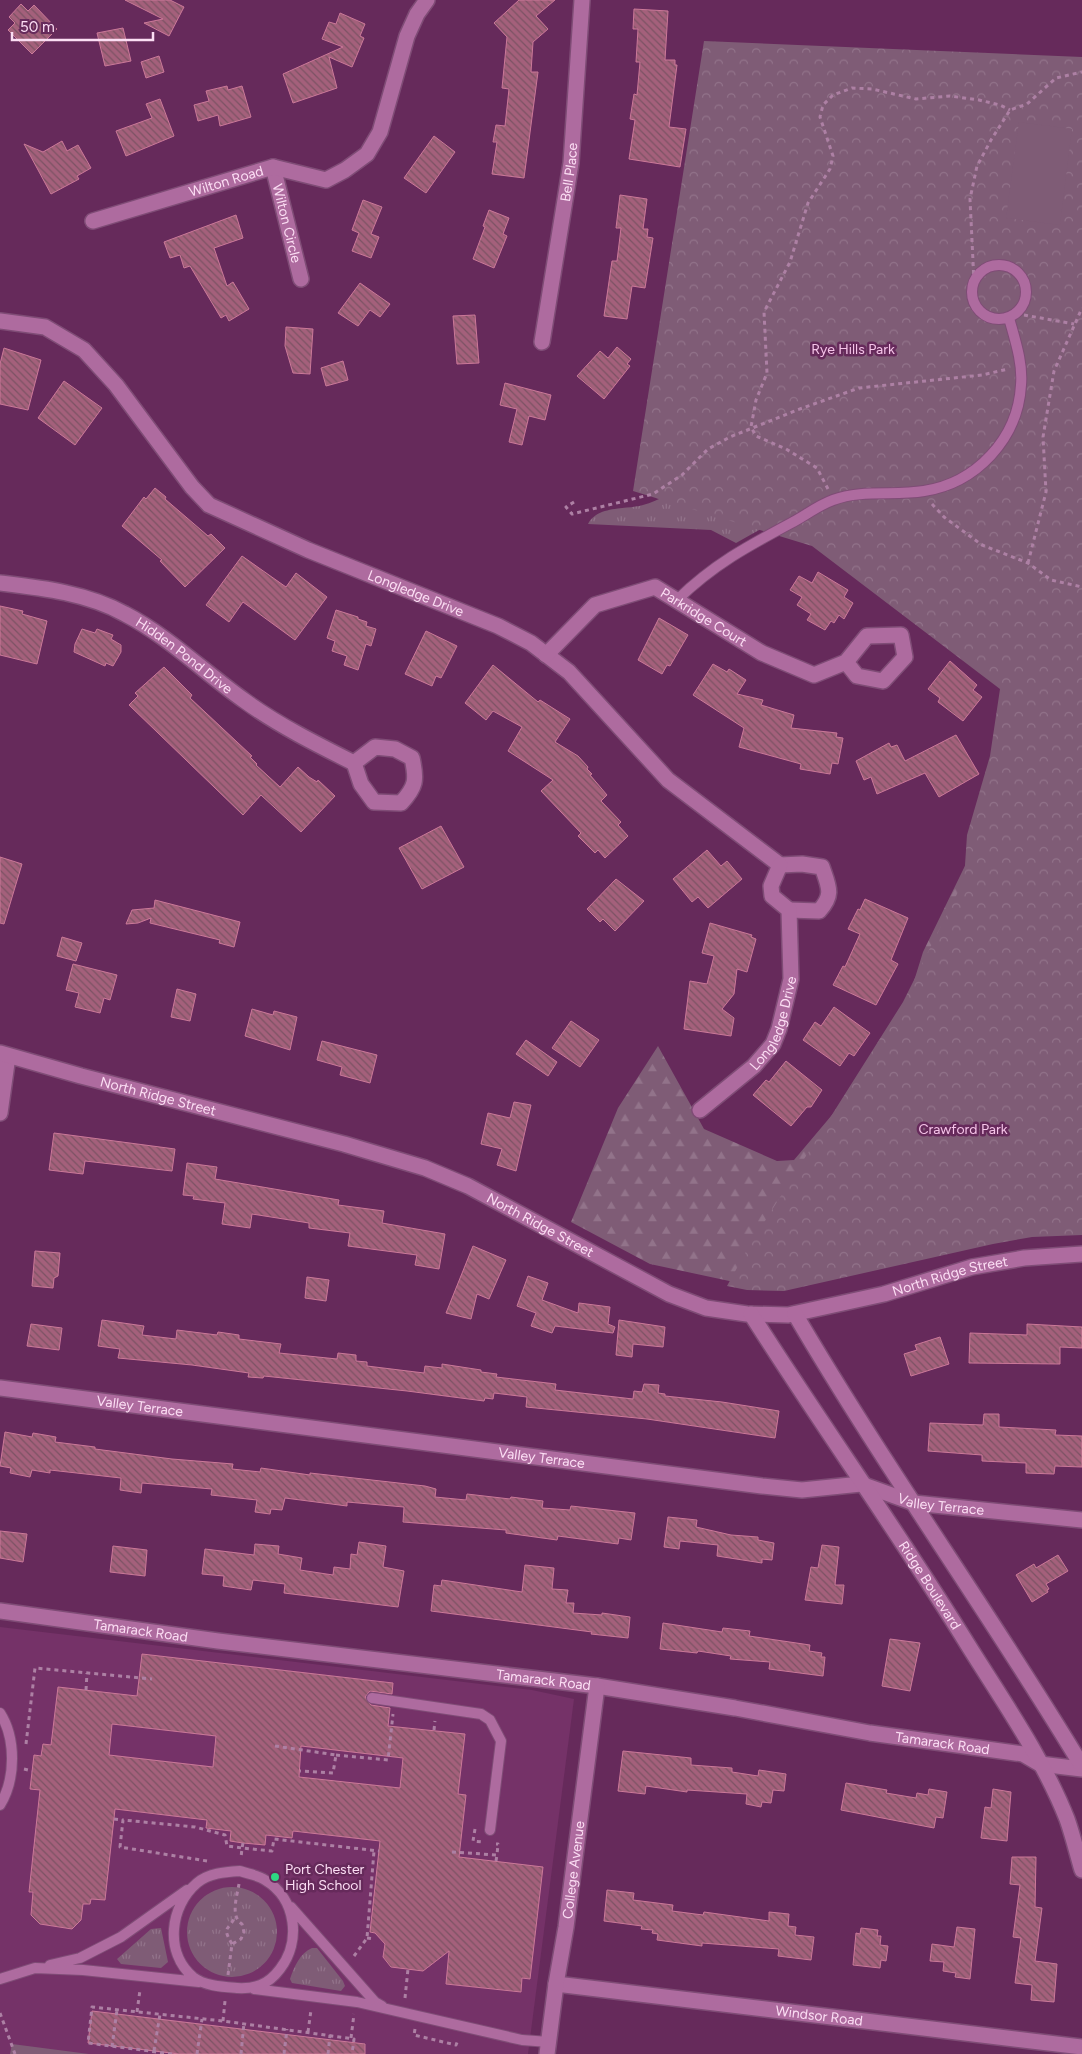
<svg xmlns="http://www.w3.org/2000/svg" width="1082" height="2054" font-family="Figtree,sans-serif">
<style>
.built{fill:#753268}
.grass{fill:url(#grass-tufts)}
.forest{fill:url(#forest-firs)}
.park{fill:url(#park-crowns)}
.pitch{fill:#7f5c76}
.building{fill:url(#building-back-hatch);stroke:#cb7999;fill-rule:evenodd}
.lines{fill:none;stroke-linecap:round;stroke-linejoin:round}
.lane-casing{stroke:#7f4c76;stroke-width:12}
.street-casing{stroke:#7f4c76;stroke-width:18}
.secondary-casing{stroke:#7f4c76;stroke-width:18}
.path{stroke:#ad80a4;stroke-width:3;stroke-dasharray:4 4;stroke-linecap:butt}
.lane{stroke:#ae6b9f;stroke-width:10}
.street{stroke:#ae6b9f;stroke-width:15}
.secondary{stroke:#ae6b9f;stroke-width:15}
.poi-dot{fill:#2ed883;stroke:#662a5b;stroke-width:2}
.labels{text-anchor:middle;stroke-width:5;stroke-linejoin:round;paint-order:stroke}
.street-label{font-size:14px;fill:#fcdef4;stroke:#662a5b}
.park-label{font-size:14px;fill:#f6c4e9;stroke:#662a5b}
.poi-label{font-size:14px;fill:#fcdef4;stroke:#662a5b;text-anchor:start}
</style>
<defs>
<pattern id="grass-tufts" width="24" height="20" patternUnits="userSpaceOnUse" patternTransform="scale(1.25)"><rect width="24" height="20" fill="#7f5c76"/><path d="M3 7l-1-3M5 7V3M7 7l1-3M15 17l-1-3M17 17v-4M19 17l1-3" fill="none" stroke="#92738a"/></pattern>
<pattern id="forest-firs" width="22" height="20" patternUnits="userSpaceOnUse" patternTransform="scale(1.25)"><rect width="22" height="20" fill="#7f5c76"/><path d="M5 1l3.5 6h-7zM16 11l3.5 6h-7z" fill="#92738a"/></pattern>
<pattern id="park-crowns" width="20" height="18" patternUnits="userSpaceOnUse" patternTransform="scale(1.25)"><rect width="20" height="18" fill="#7f5c76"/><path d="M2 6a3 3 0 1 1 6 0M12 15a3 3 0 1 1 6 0" fill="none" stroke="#92738a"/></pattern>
<pattern id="building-back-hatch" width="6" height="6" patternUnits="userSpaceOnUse" patternTransform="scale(1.25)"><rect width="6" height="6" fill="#a4607b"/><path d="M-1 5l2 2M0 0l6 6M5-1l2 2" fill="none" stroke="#7c5364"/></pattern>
</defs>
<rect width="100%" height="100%" fill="#662a5b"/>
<!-- built -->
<path class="built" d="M0 1627 532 1690 574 1699 528 2054H0Z"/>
<!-- grass -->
<path class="grass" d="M822 495 736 543 711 530 588 524C598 505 626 510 643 505 651 503 658 499 666 496Z
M187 1932a45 45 0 1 1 90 0a45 45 0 1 1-90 0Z
M161 1928 168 1962 161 1968 121 1964 117 1959 151 1929Z
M312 1948H317L343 1981 345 1986 341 1991 292 1983 290 1979C294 1967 300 1953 312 1948Z"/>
<!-- forest -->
<path class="forest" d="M1082 454V1030L748 1285 650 1264 571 1222 618 1108 658 1046 704 1129 777 1161 794 1160 896 1039 923 952 980 835Z"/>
<!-- park -->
<path class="park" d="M704 41 1082 57V1235L1032 1237 993 1244 784 1291 747 1290 727 1286 748 1248 903 1002 964 880 967 835 990 756 1000 689 812 546 633 491Z"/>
<!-- pitch -->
<path class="pitch" d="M1019 122 1072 129 1060 225 1006 218Z
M12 2044 89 2054H10Z"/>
<!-- building -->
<path class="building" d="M125 0H170L184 7 169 36 144 23 163 19Z
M519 0H555L536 16 548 29 533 42 531 72H538L524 178 492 174 497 142H493L496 125 505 126 509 89 502 88 507 37 494 23Z
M21 4 28 11 34 5 57 29 32 54 8 30 15 23 9 17Z
M634 9 668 11 665 60H675V65H677L669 127 686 129 680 167 629 159 635 120 630 119 634 94 637 95 640 62H636L638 29H633Z
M340 13 365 24 360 36 364 38 352 67 329 57 337 88 293 103 283 74 343 47 322 39 329 22 336 24Z
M123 28 131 61 105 66 97 33Z
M159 56 164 72 146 78 141 62Z
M227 86 228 90 242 86 251 117 220 126 218 115 198 121 194 105 209 101 206 91Z
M160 99 174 136 126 156 116 131 152 118 146 104Z
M434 136 455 152 426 193 404 178Z
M62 141 67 151 78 145 91 168 77 176 79 179 51 194 24 144 43 152Z
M620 195 647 199 643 229H648L647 237 653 238 645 288 632 286 627 319 604 316 612 261H617L621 228H616Z
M363 200 382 207 371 234 379 237 371 258 352 251 359 233 352 230Z
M489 210 509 218 503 234 507 236 494 268 473 259 485 227 483 226Z
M236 215 243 238 214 248 227 286 233 282 249 309 229 321 226 315 221 318 190 266 184 268 180 255 170 258 164 242Z
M360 283 390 304 380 317 370 310 358 326 338 313Z
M475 315 479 363 457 364 453 316Z
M286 327 313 329 310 374 293 373 285 346Z
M617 347 631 359 627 364 630 366 604 399 577 376 600 351 608 358Z
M4 348 41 360 28 410 0 404V364Z
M343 361 348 380 326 386 321 368Z
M64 381 102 408 75 445 38 418Z
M505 383 551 395 545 420 529 416 522 445 509 442 517 409 500 405Z
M155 488 166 497 165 499 208 536 211 534 225 548 185 587 160 561 162 560 122 526 144 497 146 499Z
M242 556 286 587 296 573 327 597 295 640 243 602 229 622 206 605Z
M818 572 848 590 844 597 853 603 844 619 839 615 834 623 831 621 825 630 807 620 811 614 797 605 802 597 790 590 799 576 812 583Z
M0 606 23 611 22 614 47 621 37 664 0 655Z
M336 610 358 617V619L367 622 366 626 376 629 371 646 366 644 358 670 344 665 347 656 332 651 335 641 327 638Z
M659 618 688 635 670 666 667 665 662 674 638 660Z
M82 629 95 633 97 629 113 635 111 639 121 645V652L113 666 106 663 105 666 74 652 75 644Z
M426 631 457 646 441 678 436 676 432 686 405 674Z
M950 661 977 685 973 690 982 697 963 721 938 702 940 698 928 689Z
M713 664 727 672 729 669 746 680 737 694 763 700 761 705 794 715 791 728 837 733 836 737 843 738 838 764 832 763 830 774 800 769 801 764 739 747 744 728 693 695Z
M493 665 538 702 540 700 570 719 555 742 578 756 588 767 587 769 592 774 590 775 607 795 601 801 621 822 618 825 628 836 605 858 598 850 595 853 578 836 581 833 541 791 553 780 508 751 522 727 493 711 486 720 465 703Z
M164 667 192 695 190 698 252 756 250 757 257 764 256 765 280 787 298 767 309 777 317 782 318 780 335 796 301 832 261 795 243 815 129 705 138 696 135 693Z
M956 735 979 774 939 797 925 773 877 794 871 777 864 780 856 761 889 743 891 747 897 745 905 761Z
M441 826 464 867 422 889 399 848Z
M707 850 721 866 727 861 742 879 708 908 698 897 692 902 673 879Z
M0 857 22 864 4 924 0 923Z
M616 879 644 901 615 931 603 919 600 922 587 909Z
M865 899 908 918 891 960 898 964 876 1005 833 985 843 966 845 967 860 934 848 929 858 909 860 910Z
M155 900 240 922 234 947 219 943 220 940 150 923 151 918 138 923 126 924 132 910 154 908Z
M710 923 752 935 751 937 756 939 747 972 737 969 734 994 722 1009 734 1018 731 1036 684 1029 690 981 707 984 714 956 702 953Z
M62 937 82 943 76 961 57 956Z
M73 964 117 975 110 1000 104 998 100 1013 75 1007 79 993 66 990Z
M177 989 196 994 190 1021 171 1017Z
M834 1007 870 1033 854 1056 849 1053 840 1066 803 1040 815 1022 821 1026Z
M252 1009 273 1015 274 1011 297 1017 290 1050 245 1036Z
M571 1021 599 1040 580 1067 552 1048Z
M526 1040 557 1062 548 1076 516 1054Z
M322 1041 377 1055 370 1083 340 1075 342 1067 317 1060Z
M786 1061 822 1090 811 1107H807L791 1126 753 1095 766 1080 769 1082Z
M514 1102 531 1105 516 1171 497 1165 502 1149 481 1144 488 1113 510 1118Z
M54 1133 175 1149 172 1171 85 1161 83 1174 49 1170Z
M187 1163 217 1167 215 1179 339 1200 338 1205 384 1211 382 1223 445 1234 439 1269 415 1265 417 1255 348 1246 350 1233 309 1228V1223L252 1214 250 1228 222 1224 225 1203 193 1199 194 1196 183 1195Z
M473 1246 506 1260 489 1299 477 1294 471 1319 446 1313Z
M35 1251 60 1253 58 1276 54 1278 53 1288 32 1286Z
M528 1276 548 1283 542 1300 578 1313 579 1303 610 1307 608 1324 615 1327 613 1333 555 1326 552 1333 531 1326 536 1313 517 1306Z
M307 1277 329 1280 326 1301 305 1298Z
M102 1320 144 1326 142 1335 176 1339 177 1330 217 1335 218 1332 239 1335V1339L281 1344 279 1353 337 1359 338 1353 356 1355V1361L367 1362V1366L424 1373 425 1366 442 1368V1364L481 1370V1372L497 1374 496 1377 556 1384 555 1390 633 1399 634 1391 642 1392 644 1384 659 1385 658 1393 665 1394V1396L722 1402 779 1411 775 1438 647 1419 526 1407 527 1397 494 1393 493 1399 485 1398 484 1401 407 1391 264 1376 263 1378 248 1377 249 1373 192 1365 118 1358 120 1349 98 1346Z
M619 1320 665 1327 663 1347 633 1344 632 1357 616 1355Z
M31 1324 62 1328 59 1350 27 1346Z
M1027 1324 1082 1327V1348L1060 1347V1364L969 1363 970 1333 1027 1335Z
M940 1337 949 1364 911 1376 904 1354 917 1350 915 1345Z
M984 1414H999V1427L1056 1430 1055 1435 1082 1436V1467L1055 1466 1054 1474 1026 1473V1463L982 1461V1455L928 1451 930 1423 983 1425Z
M5 1432 32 1437 33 1433 56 1437 55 1442 95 1447V1449L172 1459 233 1464 232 1469 260 1472 261 1468 310 1475V1473L425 1486 436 1489 435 1497 466 1500 467 1494 510 1499 511 1497 543 1501 542 1508 570 1510 571 1506 635 1513 631 1540 619 1538 618 1544 558 1536 557 1540 506 1533V1530L403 1522 404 1507 347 1502V1506L285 1498 282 1510 271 1509 270 1514 255 1512 257 1500 211 1495 212 1489 142 1483 141 1493 120 1490 121 1478 50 1470V1473L32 1470 30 1477 10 1473 11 1468 0 1466Z
M668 1517 697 1520 696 1527 731 1535 758 1537V1540L774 1543 772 1560 762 1559V1563L717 1556 718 1545 680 1541 679 1549 664 1547Z
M0 1531 27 1534 23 1562 0 1558Z
M359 1542 386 1546 383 1567 404 1571 398 1607 284 1593 285 1584 253 1580 251 1590 223 1586 224 1576 202 1574 205 1549 254 1555 255 1544 279 1546 278 1554 302 1558 300 1570 333 1575 334 1567 350 1569 351 1554 357 1555Z
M822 1545 839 1547 835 1585H844L842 1604 805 1600 811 1567 818 1568Z
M113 1546 147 1550 145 1576 110 1572Z
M1058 1555 1068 1571 1046 1584 1049 1589 1047 1590 1048 1592 1032 1602 1016 1575 1034 1564 1036 1568Z
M525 1565 554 1568 552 1589 568 1590 566 1603H574L573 1613 602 1615V1613L630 1617 628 1638 591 1634 592 1632 431 1611 434 1585 441 1586 442 1580 522 1592Z
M663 1623 722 1632 723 1628 750 1631 749 1636 810 1645 809 1651 822 1653 821 1657H825L823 1676 769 1669 770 1662 730 1659 731 1656 698 1651 697 1653 660 1649Z
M890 1639 920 1643 910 1691 882 1686Z
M142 1654 393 1683 392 1694 370 1691 365 1697 371 1705 390 1708 388 1726 465 1734 458 1794 466 1795 459 1857 543 1867 530 1979 522 1978 521 1992 446 1984 449 1951 423 1971 391 1967 383 1957 385 1944 375 1933 370 1932 380 1841 293 1831 292 1838 266 1835 265 1845 243 1843 230 1841 231 1831 206 1828 207 1820 115 1809 105 1900 91 1899 90 1904H83L81 1920 72 1929 40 1924 31 1915 33 1892H29L40 1790 30 1789 34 1755 41 1756 43 1744 51 1745 58 1687 137 1696ZM112 1724 216 1736 213 1767 109 1755ZM301 1746 403 1758 400 1788 299 1777Z
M623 1751 691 1758V1765L732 1768V1772L758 1776 759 1770 786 1774 784 1791 773 1790 771 1803 762 1802 761 1807 746 1804 747 1794 687 1790V1792L646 1786 645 1794 618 1791Z
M846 1783 887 1790 886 1793 916 1798 917 1793 928 1795 929 1789 947 1792 943 1818 936 1817 934 1828 841 1810Z
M993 1789 1011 1792 1007 1841 981 1838 985 1807 991 1808Z
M1012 1857H1036L1035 1907 1042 1908 1035 1961 1057 1964 1054 2002 1031 2000 1032 1985 1015 1983 1021 1938 1013 1937 1020 1885 1010 1884Z
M607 1890 634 1893 633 1900 673 1905 672 1911 703 1915 704 1912 769 1921V1912L789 1914 788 1926 796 1927 795 1935 814 1937 811 1960 778 1956 779 1949 702 1943V1946L657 1940 658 1934 652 1933 653 1930 641 1929 642 1926 604 1921Z
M957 1927 975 1929 970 1979 955 1977 956 1973 943 1971 944 1962 930 1961 932 1944 954 1947Z
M861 1928 878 1930 877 1936H881L880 1945 888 1946 886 1961 881 1960 880 1968 853 1965 856 1933 860 1934Z
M92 2011 365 2044V2054H179L88 2043Z"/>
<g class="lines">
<!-- lane casing -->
<g class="lane-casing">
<path id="lane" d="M972 292a27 27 0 1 1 54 0a27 27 0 1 1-54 0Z
M677 600C714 564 748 546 793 522 806 515 819 505 833 500 862 489 894 496 924 491 976 483 1018 439 1021 385 1023 363 1015 340 1009 318
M372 1698 481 1714 490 1720 501 1741 490 1830
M0 1713C16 1738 16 1779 0 1805
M240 1871C248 1874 258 1875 265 1880 297 1899 301 1942 280 1969 268 1985 255 1989 237 1988 224 1987 204 1986 193 1977 164 1952 170 1906 197 1883 209 1873 225 1872 240 1871Z
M291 1907 375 2002 382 2006
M50 1965 80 1958 121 1937 187 1890
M0 1979 35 1968 83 1970 199 1982
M254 1989 357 2002 522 2040 549 2042"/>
</g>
<!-- street casing -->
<g class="street-casing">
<g id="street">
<path id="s1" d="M273 167 301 279"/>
<path id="s2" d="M93 221 273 167 326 180 345 170 367 154 380 132 407 36 417 14 427 0"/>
<path id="s3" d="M0 321 45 327 84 350 116 385 192 487 209 505 308 550 498 626 531 643 569 672 668 780 780 865"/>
<path id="s4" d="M542 342 571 163 582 0"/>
<path id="s5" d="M0 583C42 588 87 593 125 614 168 636 205 673 245 701 278 725 318 745 354 763L361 784 374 802 401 803C416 787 417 780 412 758L395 749 375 747 354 763"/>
<path id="s6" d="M546 655 595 605 655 587 762 653 814 675 846 662 867 636 901 635 905 657 883 681 857 676 846 662"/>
<path d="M780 865 802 864 822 867C829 887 834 895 819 911L789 910"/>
<path id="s7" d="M700 1110 754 1066 773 1044 779 1029 791 979 789 910 772 896 771 886 780 865"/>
<path d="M0 1113 8 1056"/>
<path id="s8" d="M0 1388 762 1486 802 1490 861 1484 914 1503 1082 1520"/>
<path id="s9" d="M0 1611 218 1641 597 1686 735 1708 870 1733 1023 1754 1040 1764 1082 1769"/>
<path id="s10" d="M556 1984 1082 2047"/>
<path id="s11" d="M547 2054 556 1984 566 1927 597 1686"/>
</g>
</g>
<!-- secondary casing -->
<g class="secondary-casing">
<g id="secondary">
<path id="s12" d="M0 1053 81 1076 344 1144 425 1168 468 1186 669 1294 706 1308 747 1314 788 1315 884 1294 972 1267 1024 1258 1082 1254"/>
<path id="s13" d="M751 1314C822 1426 899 1533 968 1645 1003 1701 1043 1758 1067 1819 1073 1836 1077 1853 1082 1870"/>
<path d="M795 1314C885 1468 990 1613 1082 1766"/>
</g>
</g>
<!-- path -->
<path class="path" d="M974 282 970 199 977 166 991 140 1010 110 1027 104 1056 78 1082 72
M1024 315 1074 324
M828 489 817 468 786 449 756 436 751 427 756 400 767 373 764 312 790 262 808 203 830 169 833 156 820 117 823 105 833 95 852 88 872 89 916 99 950 96 979 100 1000 105 1010 110
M574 502 566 507 572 514 653 494 682 475 708 449 730 437 797 410 859 388 982 375 1008 369
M932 504 944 517 982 545 1028 563 1051 580 1082 587
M1028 563 1046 492 1043 437 1054 371 1082 308
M86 1690 87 1673
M434 1730 435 1721
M26 1744 35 1668 152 1679
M275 1746 336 1755 333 1773 300 1771
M336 1755 388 1760 393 1714
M24 1769 32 1771
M114 1819 123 1820
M475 1829 473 1841 482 1842
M243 1843 242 1848 272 1851 274 1839 379 1851
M452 1852 497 1855 498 1844H496
M207 1861 120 1847 123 1820 195 1827 225 1835 227 1846 242 1848 241 1858
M496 1861 497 1855
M367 1938 374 1939
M232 1944C221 1925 229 1932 235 1916
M354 1956 367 1938 374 1851
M228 1975 232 1944 241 1939 244 1932 242 1924C230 1917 237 1896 239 1884
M405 1998 408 1969
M137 2012 140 1990
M0 2013 15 2054
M223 2021 225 2001
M415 2029 414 2035 456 2045 458 2040
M308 2032 311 2010
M351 2038 354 2014
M112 2047 117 2010
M154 2051 160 2014
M172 2054 88 2043 92 2007 223 2021 354 2039 352 2054
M197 2054 202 2019
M241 2054 244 2023
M284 2054 287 2029
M328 2054 330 2035"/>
<!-- lane -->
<use href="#lane" class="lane"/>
<!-- street -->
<use href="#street" class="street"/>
<!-- secondary -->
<use href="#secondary" class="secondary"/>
</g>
<!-- markers -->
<circle class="poi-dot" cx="275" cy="1877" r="5"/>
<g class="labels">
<!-- street labels -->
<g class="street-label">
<text dy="5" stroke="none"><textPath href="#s4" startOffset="172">Bell Place</textPath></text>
<text dy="5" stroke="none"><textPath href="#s2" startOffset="139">Wilton Road</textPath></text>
<text dy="5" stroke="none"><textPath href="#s1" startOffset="58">Wilton Circle</textPath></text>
<text dy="5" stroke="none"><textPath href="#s3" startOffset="515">Longledge Drive</textPath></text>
<text dy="5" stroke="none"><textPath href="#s6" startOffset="190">Parkridge Court</textPath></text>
<text dy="5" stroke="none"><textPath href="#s5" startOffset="202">Hidden Pond Drive</textPath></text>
<text dy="5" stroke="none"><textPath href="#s7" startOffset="118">Longledge Drive</textPath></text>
<text dy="5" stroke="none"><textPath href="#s12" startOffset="164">North Ridge Street</textPath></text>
<text dy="5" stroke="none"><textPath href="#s12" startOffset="569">North Ridge Street</textPath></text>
<text dy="5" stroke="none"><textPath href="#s12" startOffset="1004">North Ridge Street</textPath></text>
<text dy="5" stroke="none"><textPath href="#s8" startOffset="141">Valley Terrace</textPath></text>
<text dy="5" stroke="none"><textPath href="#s8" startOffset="546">Valley Terrace</textPath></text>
<text dy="5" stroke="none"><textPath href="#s8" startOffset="951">Valley Terrace</textPath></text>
<text dy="5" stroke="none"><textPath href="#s13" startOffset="325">Ridge Boulevard</textPath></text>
<text dy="5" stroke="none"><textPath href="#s9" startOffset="142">Tamarack Road</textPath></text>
<text dy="5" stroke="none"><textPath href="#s9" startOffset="548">Tamarack Road</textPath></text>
<text dy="5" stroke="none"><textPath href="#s9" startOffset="952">Tamarack Road</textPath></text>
<text dy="5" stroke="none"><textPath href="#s11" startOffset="186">College Avenue</textPath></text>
<text dy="5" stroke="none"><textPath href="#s10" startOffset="265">Windsor Road</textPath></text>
</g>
<!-- park labels -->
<g class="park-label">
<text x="853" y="354">Rye Hills Park</text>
<text x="963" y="1134">Crawford Park</text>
</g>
<!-- poi labels -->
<g class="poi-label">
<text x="285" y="1874">Port Chester<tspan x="285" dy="16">High School</tspan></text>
</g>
</g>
<!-- scale -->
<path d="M12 32v8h141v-8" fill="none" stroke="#fcdef4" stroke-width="2.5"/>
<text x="20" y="32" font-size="15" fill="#fcdef4" stroke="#662a5b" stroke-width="4" paint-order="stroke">50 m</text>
</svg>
